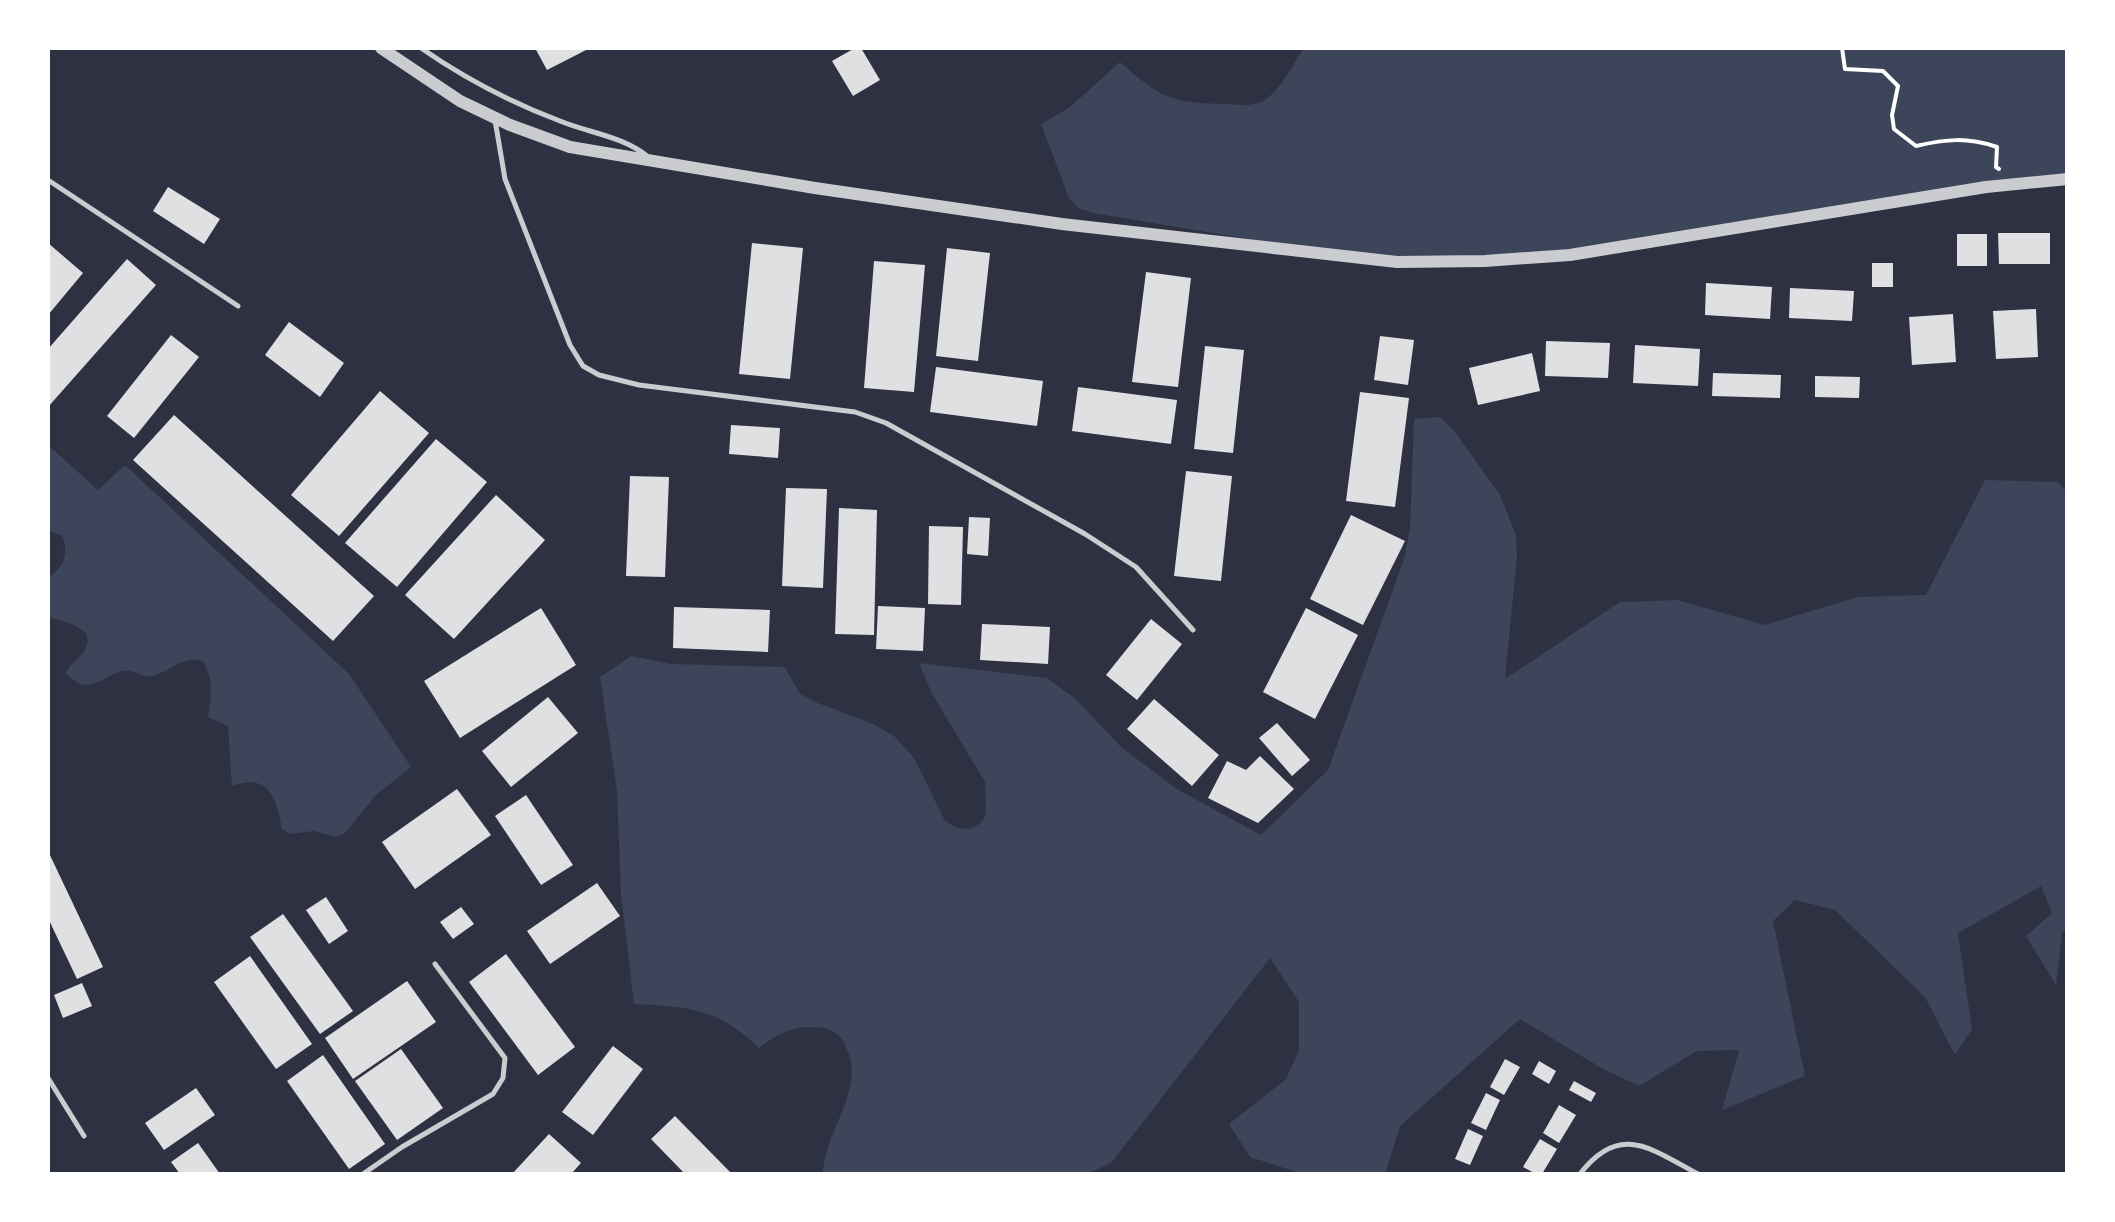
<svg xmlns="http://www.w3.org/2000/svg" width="2115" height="1222" font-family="'Varela Round',sans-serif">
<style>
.green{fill:#3c4559}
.building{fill:#e0e0e3}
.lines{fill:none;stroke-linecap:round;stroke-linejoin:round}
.path{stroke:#fff;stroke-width:4}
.service{stroke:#caccd0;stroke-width:5}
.tertiary{stroke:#caccd0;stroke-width:12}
</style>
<rect width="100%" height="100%" fill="#2d3142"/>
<!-- green -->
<path class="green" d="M1304 48H2067V174L1670 240 1449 262 1309 249 1093 213 1078 208 1069 198 1041 124 1070 107 1120 62C1162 99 1172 103 1227 104 1240 105 1255 107 1266 99 1282 88 1293 64 1304 48Z
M1440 417 1455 432 1500 495 1516 535 1517 556 1505 679 1620 602 1677 600 1765 625 1858 597 1926 595 1985 480 2058 482 2068 492V931L2062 932 2056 985 2026 936 2052 913 2041 886 1958 933 1972 1029 1955 1055 1925 997 1835 910 1795 900 1773 921 1805 1076 1722 1110 1739 1050 1697 1051 1639 1086 1603 1069 1520 1019 1400 1126 1385 1174H1303L1250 1157 1229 1124 1286 1079 1299 1050V1002L1270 958 1112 1162 1088 1174H822C824 1164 825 1154 829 1144 840 1113 862 1079 846 1047 842 1037 834 1030 824 1028 797 1024 779 1032 759 1048 718 1008 688 1007 634 1004L621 895 617 791 600 677 631 656 672 664 785 667 800 694 815 702 873 724 894 736 914 758 945 821 957 828 970 829 981 823 986 813 985 782 931 692 919 663 1047 678 1077 700 1121 747 1177 789 1261 835 1328 770 1405 556 1410 528 1414 419Z
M48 445 98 490 125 465 349 674 411 767 376 795 345 833 337 837 314 831 290 834 282 829C277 799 268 772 232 786L228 726 208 717C211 697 214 680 203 661 181 655 172 671 152 676 143 678 139 672 130 671 107 668 91 702 66 673 70 664 75 662 81 655 103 629 66 622 48 617V578C65 566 69 555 62 535L48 531Z"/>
<!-- building -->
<path class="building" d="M535 48H590L547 70Z
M855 48H861L880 80 853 96 832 61Z
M168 187 220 219 204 244 153 211Z
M1998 233H2050V264H1999Z
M1957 234H1987V266H1957Z
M48 243 83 273 48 315Z
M752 243 803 248 790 379 739 374Z
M947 248 990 253 978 361 936 356Z
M127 259 156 285 48 407V349Z
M874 261 925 265 914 392 864 388Z
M1872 263H1893V287H1872Z
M1146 272 1191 278 1178 387 1132 382Z
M1706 283 1772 287 1770 319 1705 315Z
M1790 288 1854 291 1852 321 1789 318Z
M2036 309 2038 357 1996 359 1993 311Z
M1953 314 1956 362 1912 365 1909 317Z
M289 322 344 363 320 397 265 355Z
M171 335 199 357 134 438 107 416Z
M1380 336 1414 340 1408 385 1374 380Z
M1546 341 1610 343 1608 378 1545 376Z
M1635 345 1700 349 1698 386 1633 383Z
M1205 346 1244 350 1233 453 1194 449Z
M1532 353 1540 391 1478 405 1469 368Z
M936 367 1043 381 1037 426 930 412Z
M1713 373 1781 375 1780 398 1712 396Z
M1815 376 1860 377 1859 398 1815 397Z
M1078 387 1177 400 1171 444 1072 431Z
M380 391 429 433 339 536 291 495Z
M1360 392 1409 398 1395 507 1346 501Z
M174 415 374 596 333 641 133 460Z
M731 425 780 428 778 458 729 454Z
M436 439 487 482 397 587 345 543Z
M1186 471 1232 476 1221 581 1174 576Z
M630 476 669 477 665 577 626 576Z
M786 488 827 489 823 588 782 586Z
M496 495 545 540 454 639 405 595Z
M839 508 877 510 874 635 835 634Z
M1351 515 1405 541 1363 625 1310 599Z
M969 517 990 518 988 556 967 554Z
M929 526 963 527 961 605 928 604Z
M878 606 925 608 923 651 876 649Z
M674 607 770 610 768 652 673 648Z
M541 608 576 665 460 738 424 681Z
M1306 608 1358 635 1315 719 1263 692Z
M1151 619 1182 644 1137 700 1106 675Z
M982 624 1050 627 1048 664 980 660Z
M548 697 578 733 511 787 482 751Z
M1154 699 1219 755 1192 786 1127 729Z
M1277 723 1310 760 1292 776 1259 738Z
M1260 756 1294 789 1258 823 1208 798 1227 761 1246 770Z
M457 789 491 835 415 889 382 842Z
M526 795 573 865 541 885 495 816Z
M48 851 103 967 77 979 48 918Z
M597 883 620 916 550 964 527 931Z
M326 897 348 931 329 944 306 910Z
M461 907 474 924 453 939 440 922Z
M283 914 353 1011 320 1034 250 937Z
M506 954 575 1047 538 1075 469 982Z
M250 956 312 1044 276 1069 214 982Z
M407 981 436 1022 353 1079 325 1038Z
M82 983 92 1006 63 1018 54 995Z
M613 1046 643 1069 593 1135 562 1112Z
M401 1049 443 1108 397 1140 355 1081Z
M323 1055 385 1144 349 1169 287 1081Z
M1505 1059 1520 1067 1504 1095 1490 1087Z
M1539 1061 1556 1071 1549 1084 1532 1074Z
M1574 1081 1596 1093 1591 1102 1569 1090Z
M196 1088 215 1115 164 1150 145 1123Z
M1486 1093 1500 1100 1486 1130 1471 1123Z
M1559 1105 1576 1115 1559 1143 1543 1133Z
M675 1116 732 1174H685L651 1139Z
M1468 1129 1483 1136 1470 1165 1455 1159Z
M549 1134 581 1163 571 1174H512Z
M1540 1139 1557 1149 1542 1174H1536L1523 1167Z
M198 1143 220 1174H180L171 1162Z"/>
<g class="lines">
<!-- path -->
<path class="path" d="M1842 48 1845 69 1883 71 1898 86 1892 115 1894 129 1916 146C1946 139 1967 137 1997 147L1996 167 1999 169"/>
<!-- service -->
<path class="service" d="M421 48C464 78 510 102 560 121 589 133 622 136 647 156
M495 120 505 179 570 345 583 366 599 375 639 385 855 412 886 423 1085 534 1136 567 1193 630
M48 180 238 306
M48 1078 84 1136
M363 1174 402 1147 493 1094 503 1078 505 1058 435 964
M1580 1174C1620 1122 1651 1149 1698 1174"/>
<!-- tertiary -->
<path class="tertiary" d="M381 48 460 101 510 125 570 147 815 188 1062 224 1397 262 1485 261 1570 255 1986 187 2068 179"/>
</g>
<!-- border -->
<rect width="2115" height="1222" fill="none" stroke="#ffffff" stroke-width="100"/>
</svg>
